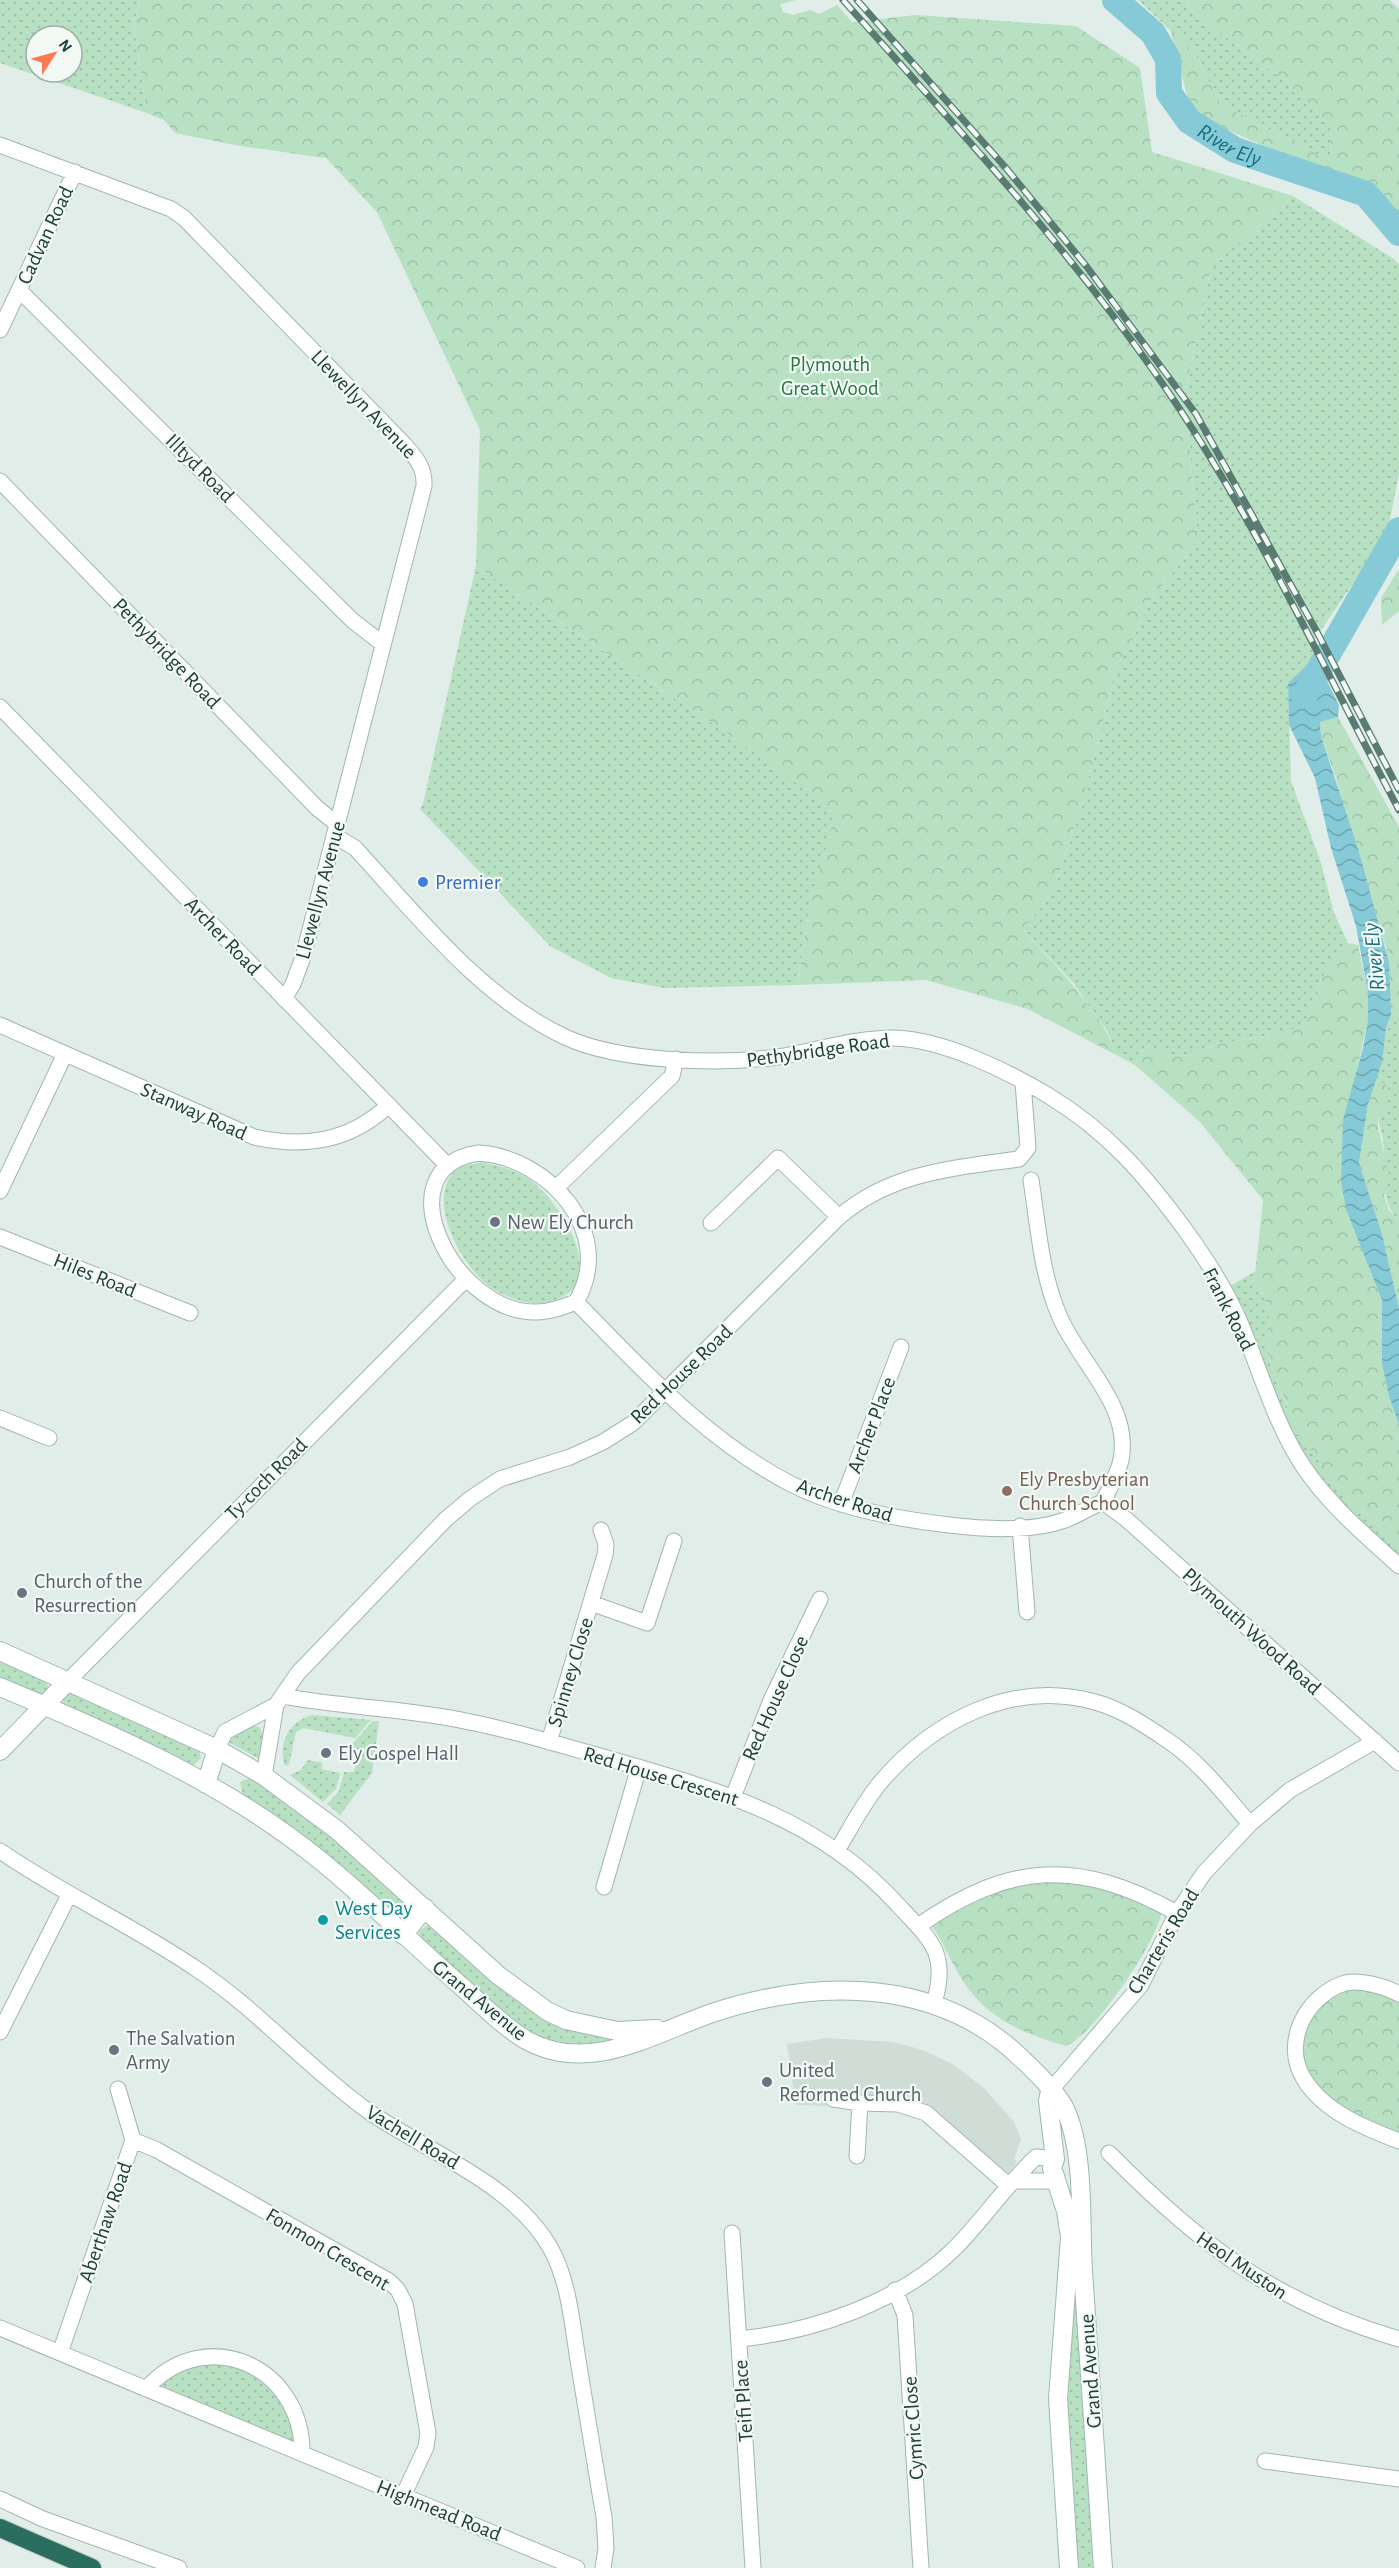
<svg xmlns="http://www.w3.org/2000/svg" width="1399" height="2568" font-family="'Alegreya Sans',sans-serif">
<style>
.built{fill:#cfddd6}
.grass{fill:url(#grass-dots);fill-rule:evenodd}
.forest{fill:url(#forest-crowns)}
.water{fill:url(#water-waves)}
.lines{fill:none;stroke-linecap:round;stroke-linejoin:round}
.river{stroke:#85cad6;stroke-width:26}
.street-casing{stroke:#a3b5af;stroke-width:17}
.secondary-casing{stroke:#9eb9b0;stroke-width:20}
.highway-casing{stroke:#c1c9c7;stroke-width:20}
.street{stroke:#fff;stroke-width:15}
.secondary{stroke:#fff;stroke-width:18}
.highway{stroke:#296e5f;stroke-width:18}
.rail-casing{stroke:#5a7b72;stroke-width:7}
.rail{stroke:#f2f9f5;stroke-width:4.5;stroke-dasharray:14;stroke-linecap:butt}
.shop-dot{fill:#3f7fe0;stroke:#f2f9f5;stroke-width:2}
.worship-dot{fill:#6b7280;stroke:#f2f9f5;stroke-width:2}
.education-dot{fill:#8d6e63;stroke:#f2f9f5;stroke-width:2}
.culture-dot{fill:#0f9aa8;stroke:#f2f9f5;stroke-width:2}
.labels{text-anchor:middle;stroke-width:4.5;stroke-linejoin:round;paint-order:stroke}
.street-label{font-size:21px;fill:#203f37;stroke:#f2f9f5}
.park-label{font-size:21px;fill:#277946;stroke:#f2f9f5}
.shop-label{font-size:21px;fill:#366cbe;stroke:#f2f9f5;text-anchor:start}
.worship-label{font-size:21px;fill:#5b616d;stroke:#f2f9f5;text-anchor:start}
.education-label{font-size:21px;fill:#785e54;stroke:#f2f9f5;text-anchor:start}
.culture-label{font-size:21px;fill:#0d838f;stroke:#f2f9f5;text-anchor:start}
.water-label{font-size:22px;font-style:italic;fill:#156e80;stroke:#f2f9f5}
</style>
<defs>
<pattern id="grass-dots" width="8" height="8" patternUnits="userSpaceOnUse" patternTransform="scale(1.5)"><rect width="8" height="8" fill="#b8e0c3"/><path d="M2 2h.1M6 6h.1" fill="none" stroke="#9ec1a8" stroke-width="1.8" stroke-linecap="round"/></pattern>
<pattern id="forest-crowns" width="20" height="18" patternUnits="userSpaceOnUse" patternTransform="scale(1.5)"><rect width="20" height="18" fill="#b8e0c3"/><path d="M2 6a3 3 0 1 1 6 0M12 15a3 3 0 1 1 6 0" fill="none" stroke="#9ec1a8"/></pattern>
<pattern id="water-waves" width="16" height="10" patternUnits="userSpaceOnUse" patternTransform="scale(1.5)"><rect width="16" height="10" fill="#85cad6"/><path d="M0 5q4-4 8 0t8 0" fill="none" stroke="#6ca5ae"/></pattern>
</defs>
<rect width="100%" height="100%" fill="#e1ede8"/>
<!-- built -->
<path class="built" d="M827 2038 893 2042 923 2050 954 2065 984 2088 1014 2122 1021 2139 1014 2159 1017 2162 1008 2173 925 2105 901 2099 828 2091 826 2106 796 2105 787 2044Z"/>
<!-- grass -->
<path class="grass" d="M0 0H139L134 27 147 113 0 63ZM36 36H72V72H36Z
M1138 0H1187L1189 9 1285 81 1330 125 1331 161 1220 104 1195 53Z
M1293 196 1394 259 1399 265V474L1387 534 1310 646 1315 657 1288 683 1291 781 1321 863 1334 913 1348 943 1319 982 1306 1025 1282 1033 1217 1044 1188 1056 1164 1054 1146 1044 1135 1065 1118 1056 1107 1031 1074 984 1023 929 1052 894 1083 800 1117 668 1153 596 1198 543 1185 394 1211 267Z
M476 566 737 740 837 812 811 899 797 985 664 988 611 978 550 946 420 809 423 804Z
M1391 1015 1399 1016V1222C1376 1195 1388 1172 1383 1140 1381 1130 1378 1123 1378 1113L1387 1104 1374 1081C1383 1059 1383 1037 1391 1015Z
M482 1162C497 1166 516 1170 529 1179 555 1197 597 1259 573 1289 568 1295 556 1300 549 1302 532 1307 503 1297 489 1286 462 1267 424 1198 456 1170 462 1165 474 1164 482 1162Z
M1256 1271 1254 1284C1280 1312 1265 1323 1269 1354 1271 1371 1281 1390 1288 1407L1279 1419 1238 1317 1245 1311 1230 1286Z
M1301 1436 1330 1476 1348 1495 1341 1512 1287 1438Z
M1362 1510 1399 1546V1563L1349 1520Z
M0 1657 47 1679 48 1689 41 1696 0 1681Z
M68 1691 199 1748 201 1758 193 1766 188 1765 64 1706 62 1697Z
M313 1715 371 1720 355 1738 303 1728 296 1732 289 1765 285 1766C277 1743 290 1720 313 1715Z
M373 1721H379L372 1773 340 1815 327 1804 339 1791 344 1772H354L359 1750 349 1747Z
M255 1726 259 1727 263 1734 259 1759 227 1741 241 1730Z
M308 1760 322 1763V1769L340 1773 336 1789 323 1802 290 1775 301 1770Z
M251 1777 308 1814 409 1907 406 1914 397 1917 243 1795 240 1782Z
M429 1924 506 1989 626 2038C580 2047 552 2047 511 2021L421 1941 419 1931Z
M1075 2251 1097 2568H1075L1065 2418Z
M211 2362 241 2366 269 2383 294 2423 293 2440 290 2441 161 2387 171 2372Z"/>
<!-- forest -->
<path class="forest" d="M139 0H796L780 4 783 12 793 15 810 10 819 14 837 5 852 22 916 15 1076 26 1140 68 1152 152 1293 196 1211 267 1185 394 1198 543 1153 596 1117 668 1083 800 1052 894 1023 929C1058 970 1097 1005 1118 1056L1028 1009 926 980 797 985 811 899 836 812 737 740 476 566 480 430 377 212 326 158 235 145 175 133 164 120 147 113 134 27Z
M1187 0H1390L1399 9V228L1383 203 1341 181 1219 126 1190 107 1170 29 1195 53 1220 104 1331 161 1330 125 1285 81 1189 9Z
M1399 569V611L1382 625 1381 598Z
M1338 717 1399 827V1016L1391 1015 1386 947 1372 908 1360 855 1344 813 1336 778 1321 736 1320 721Z
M1348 943 1358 945 1368 993V1020L1354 1083 1342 1156 1341 1181 1382 1300V1364L1389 1396 1399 1425V1546L1362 1510 1349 1520 1341 1512 1348 1495 1330 1476 1301 1436 1287 1438 1279 1419 1288 1406C1281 1390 1271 1371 1269 1354 1265 1323 1280 1312 1254 1284L1263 1200 1200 1122 1135 1065 1146 1044 1164 1054 1188 1056 1217 1044 1282 1033 1306 1025 1319 982Z
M1374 1081 1384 1083 1389 1090 1387 1104 1378 1113V1127L1389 1173 1384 1196 1389 1210 1399 1222V1308L1382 1234 1359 1163 1368 1104Z
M1036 1880 1095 1885 1162 1911C1157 1942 1095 2034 1066 2046 1031 2036 994 2022 971 1992 956 1974 945 1945 931 1924L965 1902Z
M1357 1987 1399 1998V2132C1368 2124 1333 2105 1312 2081 1292 2057 1304 2015 1326 1998 1334 1992 1348 1990 1357 1987Z"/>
<!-- water -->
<path class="water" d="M1315 657 1339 705 1338 717 1320 722 1321 736 1360 855 1389 963 1391 1015 1386 1029 1382 1062 1368 1104 1359 1163 1382 1234 1399 1308V1425L1389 1396 1382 1364V1300L1346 1209 1341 1181 1343 1120 1363 1048 1368 1020V993L1356 926 1331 848 1315 778 1289 725 1288 683Z"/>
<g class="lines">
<!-- river -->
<g class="river">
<path id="s1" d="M1115 0 1153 33 1168 59 1169 93 1189 121 1235 150 1366 194 1399 233"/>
<path d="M1304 696 1399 530"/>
</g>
<!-- street casing -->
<g class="street-casing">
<path id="street" d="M0 145 171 209 184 218 404 444C416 458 425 467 424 486L303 957 293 984 284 999
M19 290 353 621 383 644
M0 330 75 172
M0 481 317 808 337 824
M0 707 447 1165
M334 835 355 848C417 915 480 997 565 1037 619 1062 719 1065 777 1057 816 1051 854 1038 894 1038 942 1039 1008 1071 1049 1096 1108 1132 1145 1175 1186 1231 1206 1259 1226 1289 1239 1320 1260 1369 1274 1422 1303 1466 1329 1505 1365 1535 1399 1566
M0 1025 254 1137C305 1148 349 1142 389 1105
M479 1153C549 1158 617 1233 576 1302 563 1307 550 1312 536 1312 453 1313 381 1167 479 1153Z
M1031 1180C1038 1225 1041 1273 1059 1315 1078 1362 1132 1405 1121 1460 1118 1474 1109 1489 1103 1502
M557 1187 672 1076 676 1059
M0 1191 65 1054
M711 1223 778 1158 839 1217
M0 1237 190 1313
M576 1302C642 1369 706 1440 791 1484 838 1508 896 1519 949 1525 981 1529 1031 1532 1062 1521 1076 1517 1089 1507 1103 1502
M0 1418 49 1438
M1103 1502 1126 1519 1399 1763
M841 1504 901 1347
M1020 1526 1027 1612
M591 1603 647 1623 674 1541
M69 1680 465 1280
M282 1696C336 1706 390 1708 444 1717 498 1726 550 1742 603 1757 714 1789 818 1816 898 1905 931 1940 949 1954 934 2003
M549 1742 605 1555 606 1544 601 1530
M217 1749 225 1732 276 1705
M264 1776 276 1705 298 1673 446 1519 471 1498 500 1479 570 1457 603 1442 633 1423 839 1217C891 1172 954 1168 1019 1159L1028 1148 1023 1082
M733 1797 772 1698 820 1599
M838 1849C851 1827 863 1804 879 1784 932 1721 1012 1679 1095 1702 1121 1709 1145 1725 1167 1740 1200 1762 1224 1794 1250 1824
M0 1851C64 1895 134 1926 198 1970 259 2011 308 2068 368 2111 427 2152 514 2183 551 2249 569 2282 572 2323 578 2360 587 2413 595 2465 604 2517L606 2548 603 2568
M604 1887 639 1767
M918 1926C1010 1862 1078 1858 1177 1913
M1399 1994C1386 1987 1360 1979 1345 1983 1307 1995 1281 2042 1304 2079 1324 2112 1365 2128 1399 2141
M0 2032 69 1895
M1050 2091 1141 1985 1177 1913 1204 1873 1250 1824 1290 1790 1375 1741
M833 2099 860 2103
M133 2140 157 2150 389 2281 398 2290 405 2304 428 2433 426 2447 403 2496
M1109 2153C1198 2243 1275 2303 1399 2339
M857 2156 860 2103 898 2104 926 2113 1008 2185
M1013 2181H1050L1057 2177
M732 2233 753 2568
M895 2290 905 2315 921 2568
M0 2328 577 2568
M739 2339C813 2332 900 2302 954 2249 983 2220 1006 2185 1036 2157L1055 2159
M60 2353 133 2140 118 2089
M146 2389C206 2322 303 2367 302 2453
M1265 2461 1399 2479
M0 2499 43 2519 179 2568"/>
</g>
<!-- secondary casing -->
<g class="secondary-casing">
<path id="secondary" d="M0 1651 217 1749 264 1776 337 1830 498 1975 547 2011 566 2020 617 2031 657 2029
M0 1687C111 1733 227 1784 321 1861 369 1900 414 1945 461 1986 481 2004 503 2026 526 2040 589 2075 652 2034 712 2013 818 1978 939 1977 1023 2060 1037 2073 1059 2095 1066 2111 1085 2155 1080 2222 1083 2271 1089 2370 1096 2469 1103 2568
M0 1751 69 1680
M206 1784 217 1749
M403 1935 425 1908
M1050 2091 1048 2101 1055 2159 1052 2168 1066 2211 1070 2237 1058 2399 1069 2568"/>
</g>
<!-- highway casing -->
<g class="highway-casing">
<path id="highway" d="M0 2528 92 2568"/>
</g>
<!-- street -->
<use href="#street" class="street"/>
<!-- secondary -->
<use href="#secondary" class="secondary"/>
<!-- highway -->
<use href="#highway" class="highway"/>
<!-- rail casing -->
<g class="rail-casing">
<path id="rail" d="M843 0C959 130 1080 260 1177 405 1261 532 1328 676 1399 810
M857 0 1006 168 1087 267 1196 414 1317 632 1399 790"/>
</g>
<!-- rail -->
<use href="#rail" class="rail"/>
</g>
<!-- markers -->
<circle class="shop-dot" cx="423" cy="882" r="6"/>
<g class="worship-dot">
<circle cx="495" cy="1222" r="6"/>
<circle cx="22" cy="1593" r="6"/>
<circle cx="326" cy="1753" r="6"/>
<circle cx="114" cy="2050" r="6"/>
<circle cx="767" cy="2082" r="6"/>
</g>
<circle class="education-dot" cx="1007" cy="1491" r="6"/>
<circle class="culture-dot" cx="323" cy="1920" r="6"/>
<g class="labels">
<!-- street labels -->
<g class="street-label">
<text transform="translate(45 235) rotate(-65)" y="7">Cadvan Road</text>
<text transform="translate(364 404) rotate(46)" y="7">Llewellyn Avenue</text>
<text transform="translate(200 468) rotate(45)" y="7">Illtyd Road</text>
<text transform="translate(167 653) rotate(46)" y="7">Pethybridge Road</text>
<text transform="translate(320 890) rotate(-75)" y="7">Llewellyn Avenue</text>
<text transform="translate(223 936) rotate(46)" y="7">Archer Road</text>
<text transform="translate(818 1050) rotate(-8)" y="7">Pethybridge Road</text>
<text transform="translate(194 1111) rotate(24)" y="7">Stanway Road</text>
<text transform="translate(95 1275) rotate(22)" y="7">Hiles Road</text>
<text transform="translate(1229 1309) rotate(63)" y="7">Frank Road</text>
<text transform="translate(681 1374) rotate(-44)" y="7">Red House Road</text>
<text transform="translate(871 1425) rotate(-69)" y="7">Archer Place</text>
<text transform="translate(266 1479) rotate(-45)" y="7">Ty-coch Road</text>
<text transform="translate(845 1500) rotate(18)" y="7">Archer Road</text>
<text transform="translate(1252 1631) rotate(42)" y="7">Plymouth Wood Road</text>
<text transform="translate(570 1672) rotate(-73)" y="7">Spinney Close</text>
<text transform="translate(775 1698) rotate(-66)" y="7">Red House Close</text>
<text transform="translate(661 1776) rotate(17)" y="7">Red House Crescent</text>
<text transform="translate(1163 1941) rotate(-59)" y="7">Charteris Road</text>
<text transform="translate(480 2000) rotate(39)" y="7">Grand Avenue</text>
<text transform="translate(413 2137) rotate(31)" y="7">Vachell Road</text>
<text transform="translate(105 2222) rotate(-71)" y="7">Aberthaw Road</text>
<text transform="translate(328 2249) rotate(31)" y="7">Fonmon Crescent</text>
<text transform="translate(1242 2265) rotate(34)" y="7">Heol Muston</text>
<text transform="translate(1090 2371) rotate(-94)" y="7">Grand Avenue</text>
<text transform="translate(743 2401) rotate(-94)" y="7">Teifi Place</text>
<text transform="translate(913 2428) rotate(-94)" y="7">Cymric Close</text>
<text transform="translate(439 2510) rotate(22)" y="7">Highmead Road</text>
</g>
<!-- park labels -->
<g class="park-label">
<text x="830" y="371">Plymouth<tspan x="830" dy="24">Great Wood</tspan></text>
</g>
<!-- shop labels -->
<g class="shop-label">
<text x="435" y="889">Premier</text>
</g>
<!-- worship labels -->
<g class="worship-label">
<text x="507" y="1229">New Ely Church</text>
<text x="34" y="1588">Church of the<tspan x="34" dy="24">Resurrection</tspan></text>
<text x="338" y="1760">Ely Gospel Hall</text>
<text x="126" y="2045">The Salvation<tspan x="126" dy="24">Army</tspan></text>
<text x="779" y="2077">United<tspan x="779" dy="24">Reformed Church</tspan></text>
</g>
<!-- education labels -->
<g class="education-label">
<text x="1019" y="1486">Ely Presbyterian<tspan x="1019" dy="24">Church School</tspan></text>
</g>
<!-- culture labels -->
<g class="culture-label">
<text x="335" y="1915">West Day<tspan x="335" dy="24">Services</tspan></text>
</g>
<!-- water labels -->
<g class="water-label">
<text dy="8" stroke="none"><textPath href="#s1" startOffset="196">River Ely</textPath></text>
<text transform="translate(1373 957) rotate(-96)" y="8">River Ely</text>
</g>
</g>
<!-- north arrow -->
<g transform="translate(54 54) rotate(54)"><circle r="28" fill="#f2f9f5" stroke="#9eafa9" stroke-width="1.5"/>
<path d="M0-4.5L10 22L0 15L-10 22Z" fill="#fd794f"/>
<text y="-9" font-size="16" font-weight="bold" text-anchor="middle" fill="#203f37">N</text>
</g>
</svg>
